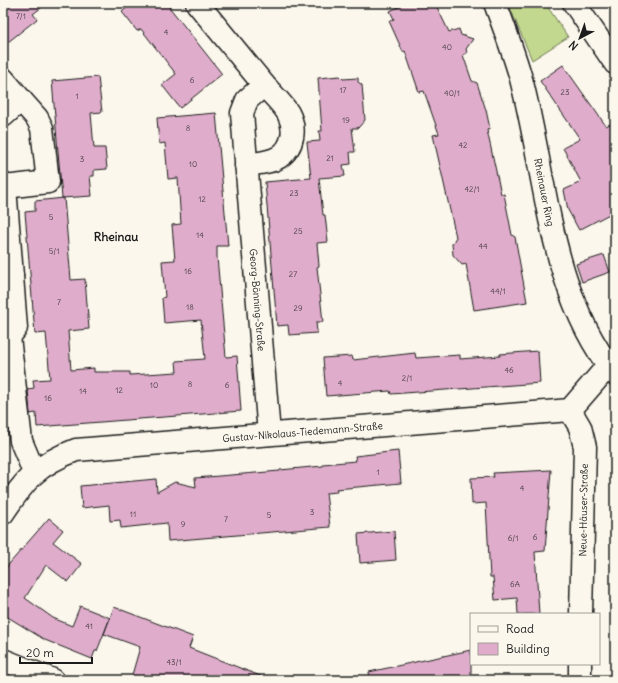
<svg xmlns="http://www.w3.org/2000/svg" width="618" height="683" font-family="Delius,sans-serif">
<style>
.green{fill:#c2d88e;stroke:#6f7a55}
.building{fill:#dfadcb;stroke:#1c1c1c}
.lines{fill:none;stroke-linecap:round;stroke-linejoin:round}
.street-casing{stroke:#1c1c1c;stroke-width:25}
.secondary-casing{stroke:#1c1c1c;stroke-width:25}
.street{stroke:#fbf7ec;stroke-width:22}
.secondary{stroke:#fbf7ec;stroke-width:22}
.labels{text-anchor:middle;stroke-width:3;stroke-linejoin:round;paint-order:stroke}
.number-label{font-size:8px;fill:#4d4048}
.street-label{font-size:10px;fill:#1c1c1c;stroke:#fbf7ec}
.quarter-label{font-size:12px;font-weight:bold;fill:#1c1c1c;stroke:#fbf7ec}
</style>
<rect width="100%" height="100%" fill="#fbf7ec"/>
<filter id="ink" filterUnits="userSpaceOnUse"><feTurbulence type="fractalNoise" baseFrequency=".025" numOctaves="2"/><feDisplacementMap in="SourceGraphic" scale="8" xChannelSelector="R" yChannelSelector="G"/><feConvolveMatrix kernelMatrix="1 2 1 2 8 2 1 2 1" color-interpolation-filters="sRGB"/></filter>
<g filter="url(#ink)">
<!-- green -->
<path class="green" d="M508 3H545L568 37 532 60Z"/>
<!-- building -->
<path class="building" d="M3 3H47L33 14 37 19 3 46Z
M132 3H166L222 74 180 108 162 85 176 74 141 29 137 31 122 12Z
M407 3H435L449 32 459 29 461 35 473 39 466 49 467 53 463 55 472 81 477 83 486 110 490 129 487 130 501 194H504L512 235 515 237 527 302 474 310 466 264 462 265 453 255 452 244 456 237 433 135 439 134 424 91 419 92 405 51 403 52 389 21 394 19 390 11Z
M563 65 606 126 615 122V211L579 230 568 210 564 190 581 182 563 148 580 139 540 81Z
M340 76 343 79 358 78V82L362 85 365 120 358 128H352L355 152H350L351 164 343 165 345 176 319 178 323 215H325L328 242 317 243 319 266 317 267 323 322H316L317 333 289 335 288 325 277 326 265 182 311 178 307 142 320 141 319 131H322L318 78Z
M98 77 102 112 91 113 94 148H105L107 169 94 170V176H90L92 196 62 198 52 81Z
M216 113 228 246H217V257L226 357 237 356 241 411 37 427 36 413 30 414 28 389 34 388 33 380 50 379 46 333 35 334 25 212 35 211V201L64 198 71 280 85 279 89 329 68 331 71 370 94 368V372H130V375L177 372 176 361 205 359 201 320 164 323 162 298 165 297 162 261 175 260 172 225 181 224 178 178 168 179 165 143 159 144 157 118Z
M604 255 610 272 582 282 576 264Z
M538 351 540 383 391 394 390 391 326 396 323 358 352 356 353 360 415 353 416 358 460 355V359L500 356V354Z
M398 451 401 483 336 489 337 492 326 493 330 527 168 541 167 523 121 528 120 520 110 521 109 505 82 508 80 486 156 479 157 492 175 482 196 487 195 478 280 471V470L323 466V464L356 461 355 456Z
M551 470 545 551 535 552 539 614H518L517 598 495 600 493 577H490L486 503 472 504 471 478 494 477 493 473Z
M49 518 63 530 53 542 82 564 68 582 46 565 25 598 53 618 72 626 80 606 110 618 97 651H95L92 659 45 640 3 614V571Z
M394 531 396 560 360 563 358 534Z
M114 607 193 637 189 648 268 679V680H147L132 675 140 647 104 634Z
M471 650V680H370L369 672Z"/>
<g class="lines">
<!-- street casing -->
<g class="street-casing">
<g id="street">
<path id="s1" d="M197 3 264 85 247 100 242 113 269 434"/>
<path id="s2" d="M495 3C504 27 513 51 520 75 547 174 548 291 615 374"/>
<path d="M3 79 21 100 3 116"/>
<path d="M246 165C257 163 270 163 279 157 294 147 296 128 288 113 282 103 272 94 264 85"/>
<path d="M3 184 5 187 12 276 3 277"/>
<path d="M5 187 48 182 42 128 37 118 21 100"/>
<path d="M9 337 16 328 12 276"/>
<path d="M3 338 9 337 21 441 34 472"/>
<path d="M570 410 580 427 585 447 581 614"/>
<path id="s3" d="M3 513C26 479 36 465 76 450L570 410 608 366"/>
<path d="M3 660 53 680"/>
<path d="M580 680V664"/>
</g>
</g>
<!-- secondary casing -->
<g class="secondary-casing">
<path id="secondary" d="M574 3 615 63"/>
</g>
<!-- street -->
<use href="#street" class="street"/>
<!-- secondary -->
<use href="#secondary" class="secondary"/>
</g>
</g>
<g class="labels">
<!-- number labels -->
<g class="number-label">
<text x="21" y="19">7/1</text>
<text x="166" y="35">4</text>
<text x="447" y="50">40</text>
<text x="192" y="83">6</text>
<text x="343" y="93">17</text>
<text x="565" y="95">23</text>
<text x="452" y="96">40/1</text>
<text x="77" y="99">1</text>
<text x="346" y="123">19</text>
<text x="188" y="131">8</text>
<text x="463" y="148">42</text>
<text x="330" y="161">21</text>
<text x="82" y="162">3</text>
<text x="193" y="167">10</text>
<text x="472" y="192">42/1</text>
<text x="294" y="196">23</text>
<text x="202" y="202">12</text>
<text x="51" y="220">5</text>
<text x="298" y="234">25</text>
<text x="200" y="238">14</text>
<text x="483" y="249">44</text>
<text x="54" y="254">5/1</text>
<text x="188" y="274">16</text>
<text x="293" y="277">27</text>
<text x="498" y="294">44/1</text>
<text x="59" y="305">7</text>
<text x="190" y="310">18</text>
<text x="298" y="311">29</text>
<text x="509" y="373">46</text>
<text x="407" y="381">2/1</text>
<text x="340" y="386">4</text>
<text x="190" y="387">8</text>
<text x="154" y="388">10</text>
<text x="227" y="388">6</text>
<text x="119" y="393">12</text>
<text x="83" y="394">14</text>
<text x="48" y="401">16</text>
<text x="378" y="475">1</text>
<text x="522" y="491">4</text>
<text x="312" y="515">3</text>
<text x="133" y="517">11</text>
<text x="269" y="518">5</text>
<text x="226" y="522">7</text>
<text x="183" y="527">9</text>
<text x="535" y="540">6</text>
<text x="513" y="541">6/1</text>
<text x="515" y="587">6A</text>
<text x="89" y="629">41</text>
<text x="174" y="665">43/1</text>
</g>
<!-- street labels -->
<g class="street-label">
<text dy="4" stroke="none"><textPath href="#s2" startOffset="196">Rheinauer Ring</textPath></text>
<text dy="4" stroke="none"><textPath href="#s1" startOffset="330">Georg-Bönning-Straße</textPath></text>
<text dy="4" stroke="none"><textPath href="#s3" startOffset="326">Gustav-Nikolaus-Tiedemann-Straße</textPath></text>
<text transform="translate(583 510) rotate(-89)" y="4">Neue-Häuser-Straße</text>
</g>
<!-- quarter labels -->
<g class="quarter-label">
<text x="116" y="241">Rheinau</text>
</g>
</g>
<!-- margin -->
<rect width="618" height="683" fill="none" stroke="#fbf7ec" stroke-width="16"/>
<rect x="8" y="8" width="602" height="667" fill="none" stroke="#1c1c1c" stroke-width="1.5" filter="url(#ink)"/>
<!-- legend -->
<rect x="470" y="613" width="130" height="52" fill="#fbf7ec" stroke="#a29f99"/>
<rect x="478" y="626" width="20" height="6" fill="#fbf7ec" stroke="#a29f99"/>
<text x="506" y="633" font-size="12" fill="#1c1c1c">Road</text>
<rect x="478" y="643" width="20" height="12" fill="#dfadcb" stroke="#a29f99"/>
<text x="506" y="653" font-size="12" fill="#1c1c1c">Building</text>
<!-- north arrow -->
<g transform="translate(580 38) rotate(221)" stroke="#fbf7ec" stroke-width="3" paint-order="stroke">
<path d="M0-3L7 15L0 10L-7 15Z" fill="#1c1c1c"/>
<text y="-6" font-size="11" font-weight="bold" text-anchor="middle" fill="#1c1c1c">N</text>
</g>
<!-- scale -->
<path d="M20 657v6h72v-6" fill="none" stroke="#1c1c1c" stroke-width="2"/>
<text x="26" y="657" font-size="12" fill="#1c1c1c" stroke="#fbf7ec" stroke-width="3" paint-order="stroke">20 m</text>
</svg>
